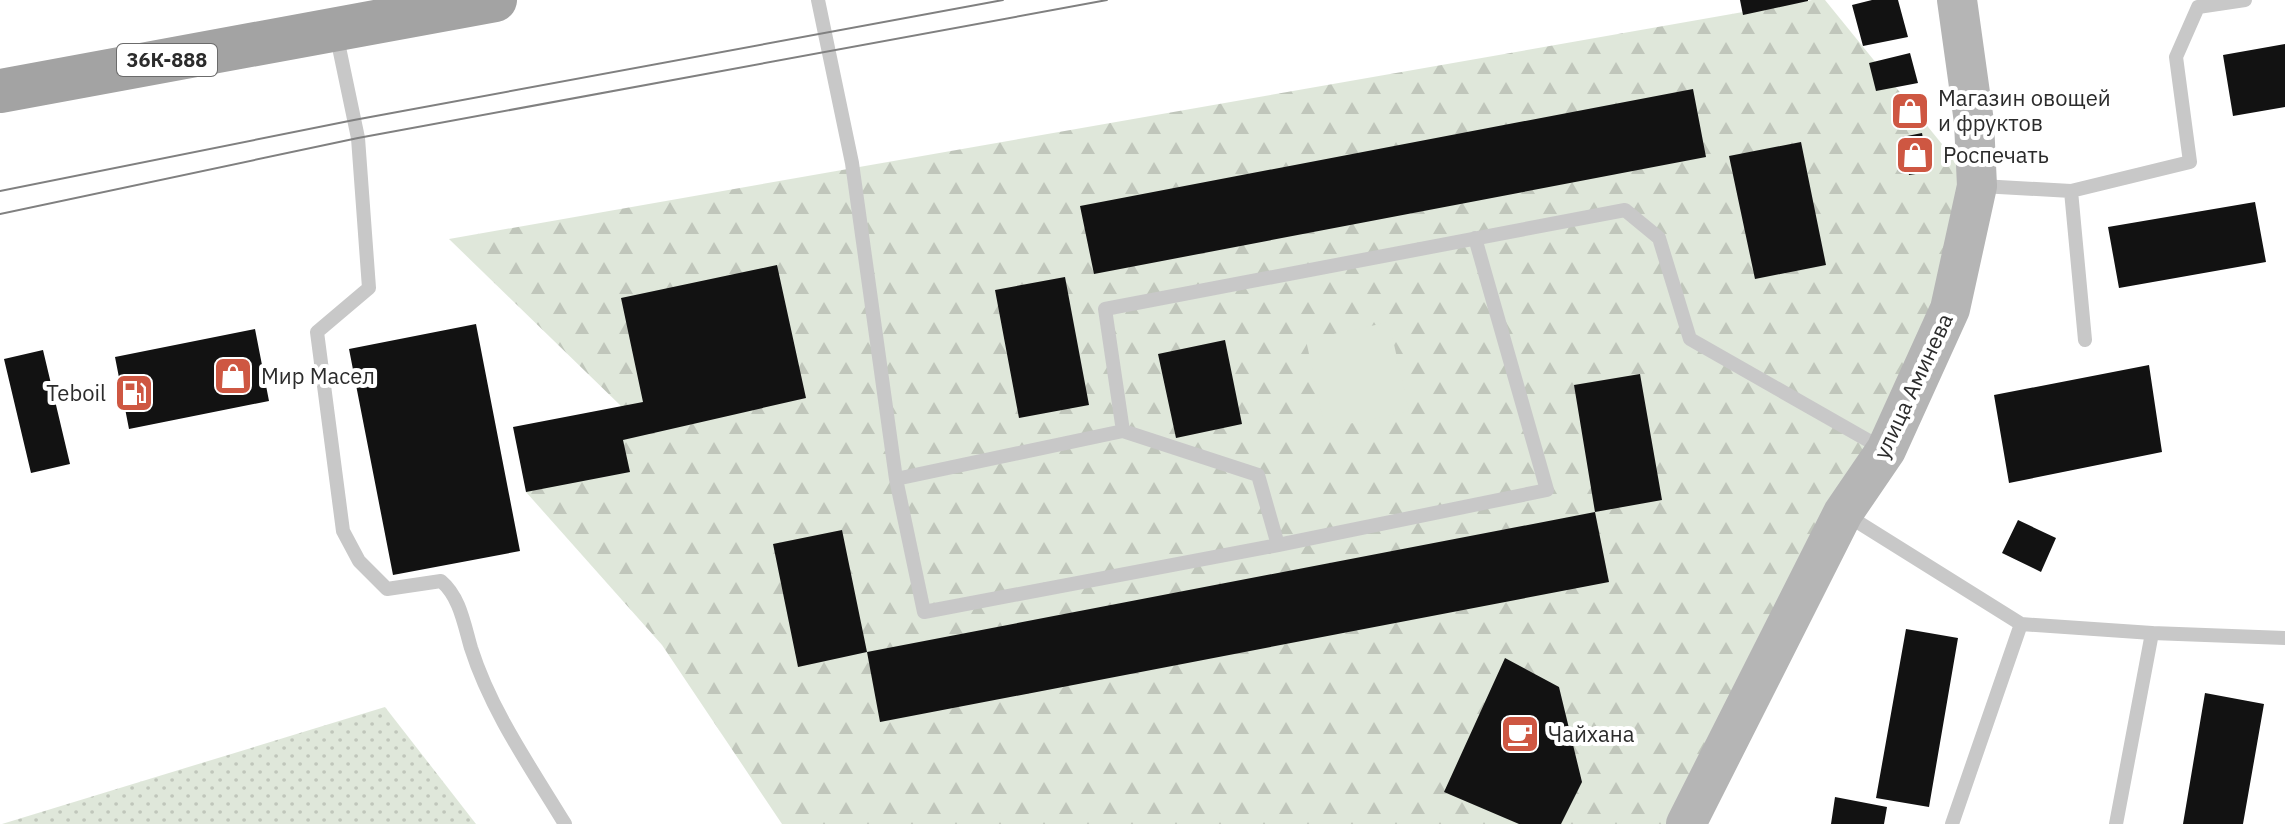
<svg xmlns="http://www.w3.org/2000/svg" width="2285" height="824" font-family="'IBM Plex Sans',sans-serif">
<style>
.grass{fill:url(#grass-dots)}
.forest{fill:url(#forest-firs)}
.park{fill:#dfe7da}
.building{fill:#121212}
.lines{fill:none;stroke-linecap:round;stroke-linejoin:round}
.lane{stroke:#c8c8c8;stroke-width:14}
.secondary{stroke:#b5b5b5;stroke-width:40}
.primary{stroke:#a3a3a3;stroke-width:44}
.tram{stroke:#808080;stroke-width:2}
.labels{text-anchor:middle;stroke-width:8;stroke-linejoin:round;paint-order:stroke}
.shield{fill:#fff;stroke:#6b6b6b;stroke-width:2}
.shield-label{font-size:20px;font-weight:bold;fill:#2b2b2b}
.poi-label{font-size:22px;fill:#2b2b2b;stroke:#fff;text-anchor:start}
.street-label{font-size:22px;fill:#2b2b2b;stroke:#fff}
</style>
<defs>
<pattern id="grass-dots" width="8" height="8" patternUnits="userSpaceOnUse" patternTransform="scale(2)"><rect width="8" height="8" fill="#dfe7da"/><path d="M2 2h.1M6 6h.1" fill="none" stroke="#c0c6bb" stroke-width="1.8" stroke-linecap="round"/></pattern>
<pattern id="forest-firs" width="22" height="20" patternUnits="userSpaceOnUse" patternTransform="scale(2)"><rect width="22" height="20" fill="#dfe7da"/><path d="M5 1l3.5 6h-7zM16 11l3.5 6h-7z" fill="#c0c6bb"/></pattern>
</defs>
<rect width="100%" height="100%" fill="#fff"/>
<!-- grass -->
<path class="grass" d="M385 707 476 824H2Z"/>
<!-- forest -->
<path class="forest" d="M1812 0H1825L1976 186 1950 309 1686 824H782L662 645 526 492 621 406 449 239Z"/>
<!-- park -->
<path class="park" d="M1389 322 1409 411 1325 429 1306 340Z"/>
<!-- building -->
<path class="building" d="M1740 0H1808V1L1743 15Z
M1872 0H1898L1908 37 1863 46 1852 5Z
M2285 44V107L2233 116 2223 55Z
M1910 53 1918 83 1876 91 1869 63Z
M1693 89 1706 157 1094 274 1080 206Z
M1916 94 1922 124 1906 128 1899 99Z
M1922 133 1929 172 1909 175 1902 137Z
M1801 142 1826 265 1755 279 1729 156Z
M2255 202 2266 262 2119 288 2108 227Z
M777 265 806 398 623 440 630 472 526 492 513 427 643 402 621 298Z
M1065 277 1089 405 1019 418 995 290Z
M476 324 520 551 393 575 349 349Z
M255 329 269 401 129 429 115 357Z
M1225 340 1242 424 1176 438 1158 354Z
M43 350 70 464 31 473 4 359Z
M2149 365 2162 452 2009 483 1994 395Z
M1640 374 1662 500 1595 512 1574 385Z
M1595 512 1609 582 880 722 867 652Z
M2018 520 2056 538 2041 572 2002 553Z
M842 530 867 652 798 667 773 544Z
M1906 629 1958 638 1929 807 1876 798Z
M1505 658 1559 687 1582 782 1561 824H1519L1444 792Z
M2205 693 2264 704 2243 824H2183Z
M1835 797 1887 807 1884 824H1831Z"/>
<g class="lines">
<!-- lane -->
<path class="lane" d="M818 0 852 163 896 479 1123 431 1105 309 1625 210 1659 238 1690 339 1885 450
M336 33 358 138 369 288 317 332 343 531 359 561 387 589 441 581C460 597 464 624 471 648 491 711 531 768 565 824
M1981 186 2071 191 2190 162 2176 57 2198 7 2245 0
M2071 191 2085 340
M1123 431 1258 475 1278 545
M896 479 924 612 1278 545 1547 490 1475 238
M1845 514 2021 624 2152 633 2285 638
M1952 824 2021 624
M2116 824 2152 633"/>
<!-- secondary -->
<path class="secondary" d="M1686 824 1843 513 1886 450 1950 309 1977 186 1974 122 1957 0"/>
<!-- primary -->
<path class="primary" d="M0 91 495 0"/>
<!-- tram -->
<path class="tram" d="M0 191 354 120 1003 0
M0 214 358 138 1107 0"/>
</g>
<!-- icons -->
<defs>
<g id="shop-square" transform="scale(2)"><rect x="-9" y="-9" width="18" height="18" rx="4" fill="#ce5742" stroke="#fff"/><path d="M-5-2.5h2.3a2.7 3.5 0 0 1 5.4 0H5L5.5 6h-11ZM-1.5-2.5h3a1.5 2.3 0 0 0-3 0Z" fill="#fff"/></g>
<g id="fuel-square" transform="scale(2)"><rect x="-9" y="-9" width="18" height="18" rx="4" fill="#ce5742" stroke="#fff"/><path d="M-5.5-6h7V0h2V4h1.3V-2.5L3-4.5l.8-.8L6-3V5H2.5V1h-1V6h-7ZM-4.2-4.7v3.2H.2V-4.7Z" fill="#fff"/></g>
<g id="cafe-square" transform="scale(2)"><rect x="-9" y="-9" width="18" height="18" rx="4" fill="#ce5742" stroke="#fff"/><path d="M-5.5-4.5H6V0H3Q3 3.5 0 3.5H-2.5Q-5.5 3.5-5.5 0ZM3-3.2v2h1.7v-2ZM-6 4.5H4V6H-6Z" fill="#fff"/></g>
</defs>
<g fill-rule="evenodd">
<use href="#shop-square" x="1910" y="111"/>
<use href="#shop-square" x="1915" y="155"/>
<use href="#shop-square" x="233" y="376"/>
<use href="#fuel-square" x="134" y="393"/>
<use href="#cafe-square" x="1520" y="734"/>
</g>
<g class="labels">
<!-- shield labels -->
<rect class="shield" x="117" y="44" width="100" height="32" rx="6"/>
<g class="shield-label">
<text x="167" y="67">36К-888</text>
</g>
<!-- poi labels -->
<g class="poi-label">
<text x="1938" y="106">Магазин овощей<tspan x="1938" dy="25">и фруктов</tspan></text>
<text x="1943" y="163">Роспечать</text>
<text x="261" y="384">Мир Масел</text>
<text x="106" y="401" text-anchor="end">Teboil</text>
<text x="1548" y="742">Чайхана</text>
</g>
<!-- street labels -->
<g class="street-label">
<text transform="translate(1913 386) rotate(-65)" y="8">улица Аминева</text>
</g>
</g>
</svg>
